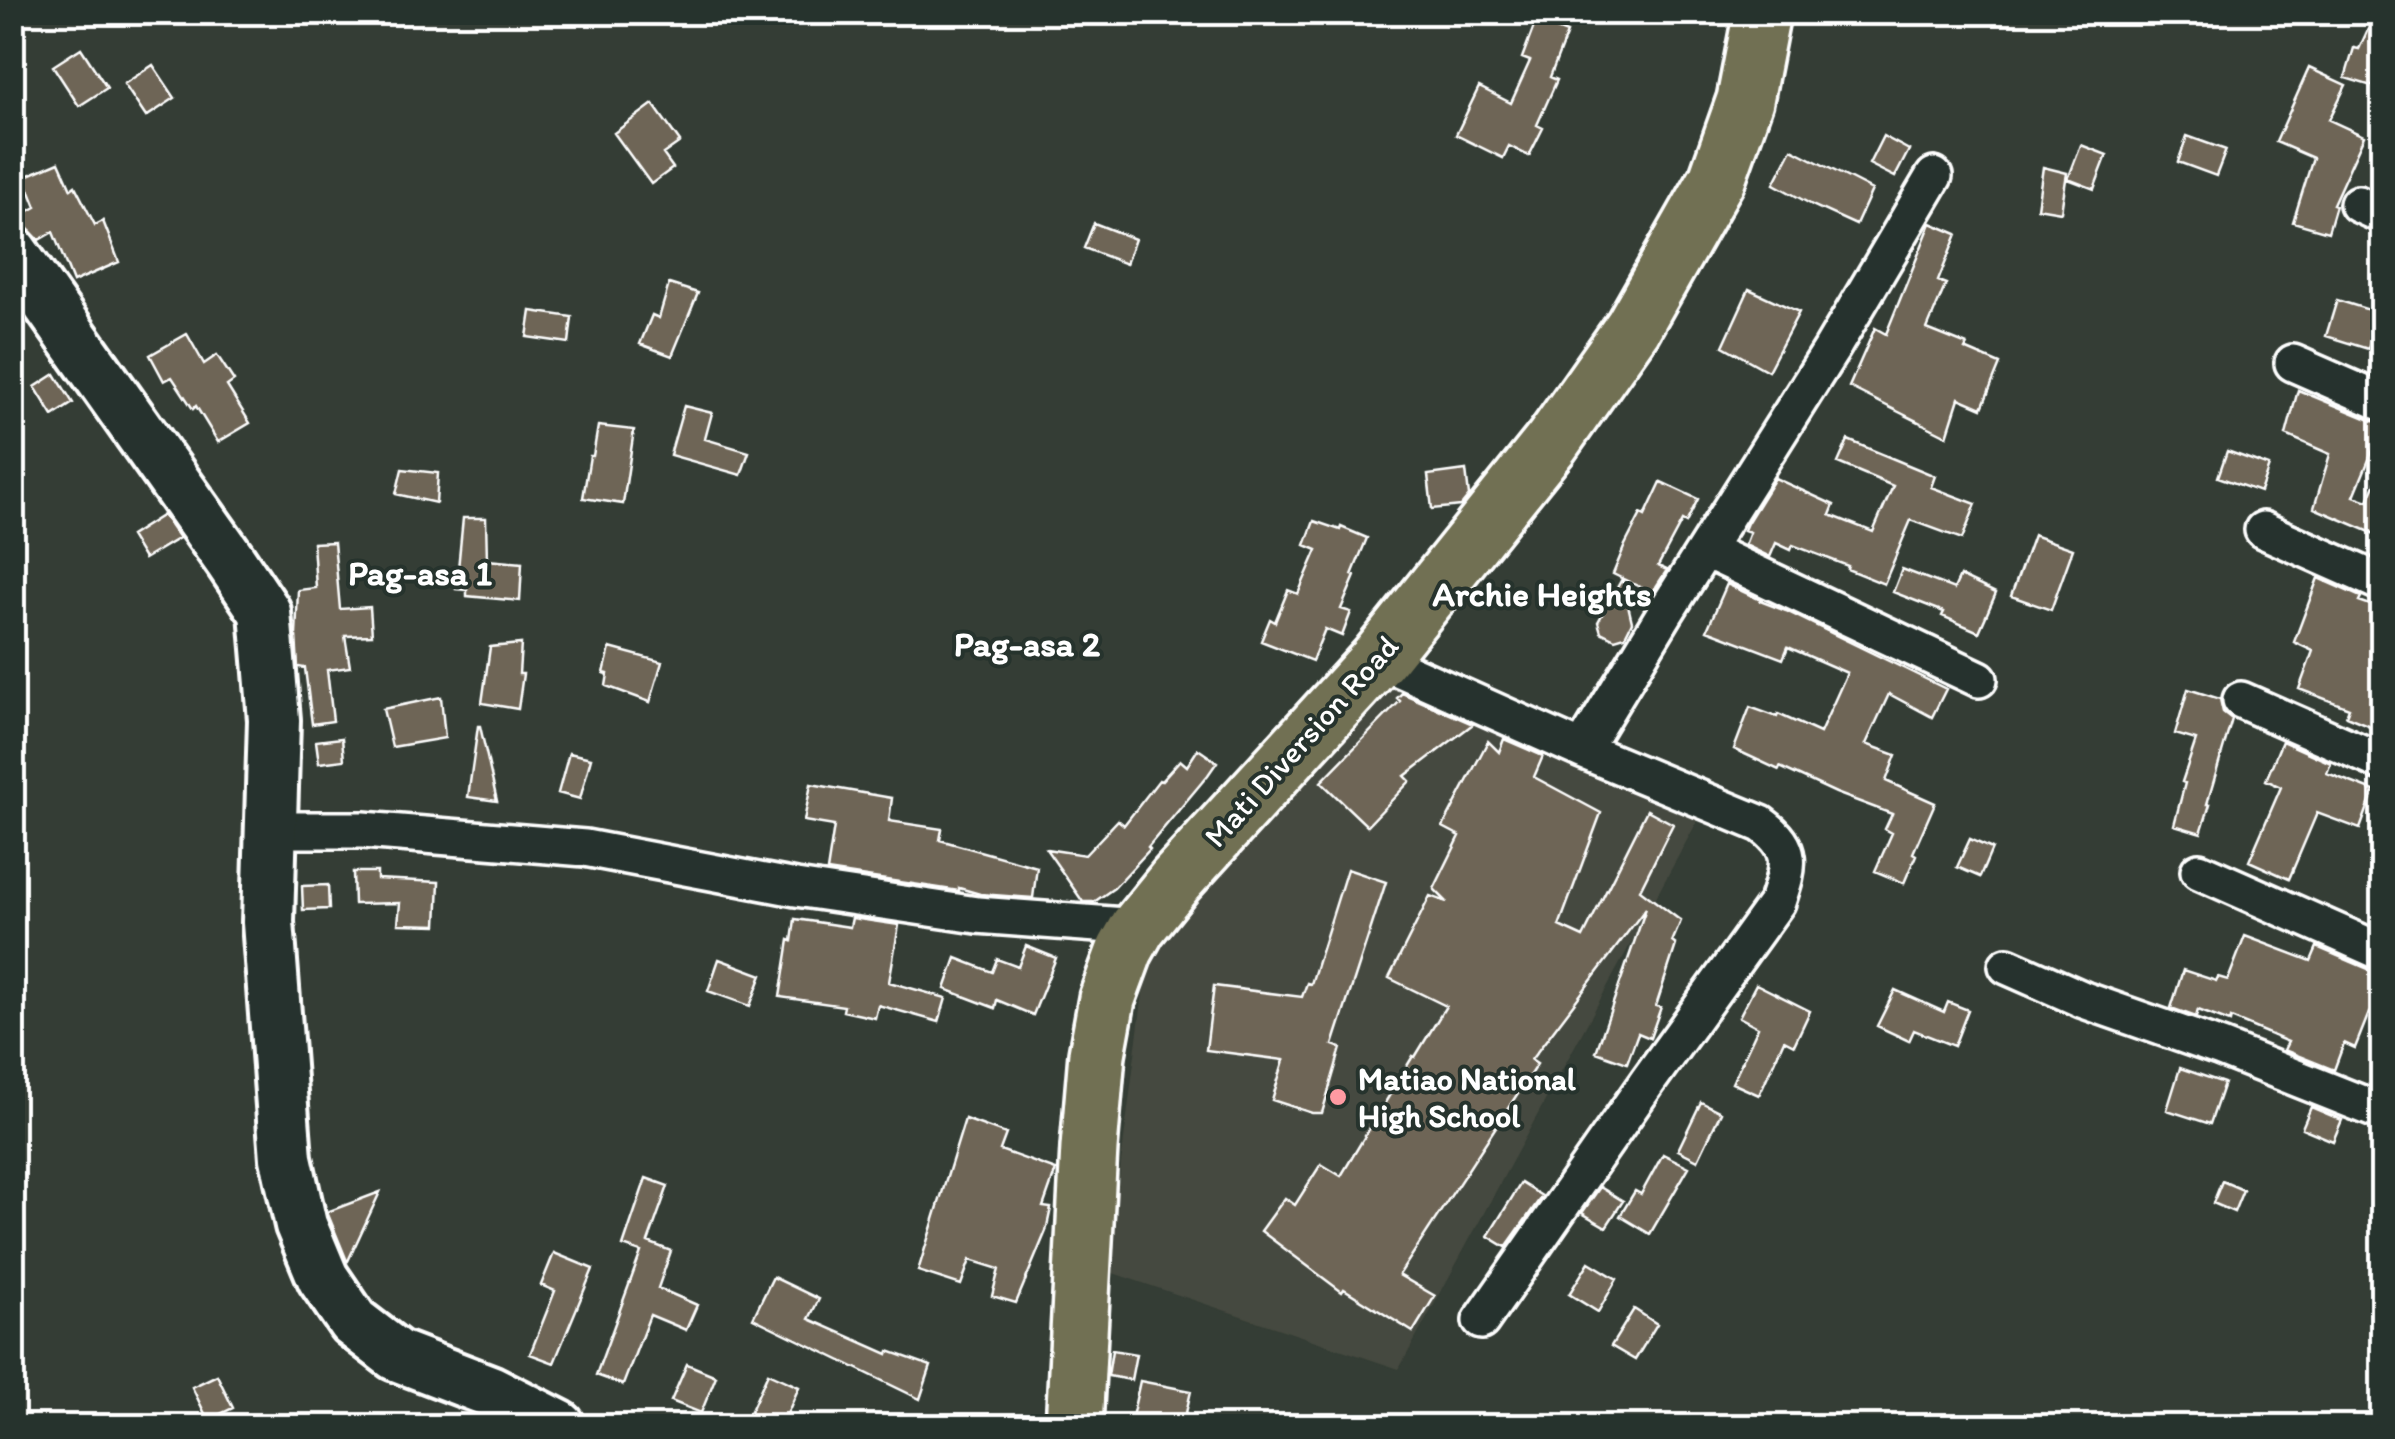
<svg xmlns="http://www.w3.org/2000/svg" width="2395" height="1439" font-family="Itim,sans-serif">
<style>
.built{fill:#45493f}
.building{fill:#6e6556;stroke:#fff;stroke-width:2.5}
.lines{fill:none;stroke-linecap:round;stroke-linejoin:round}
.street-casing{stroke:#fff;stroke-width:42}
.secondary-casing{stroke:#fff;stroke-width:58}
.highway-casing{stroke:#fff;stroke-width:62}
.street{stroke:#26332d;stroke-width:35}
.secondary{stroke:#26332d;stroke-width:50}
.highway{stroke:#716f52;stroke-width:55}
.poi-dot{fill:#ff9aa2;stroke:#26332d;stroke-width:4}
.labels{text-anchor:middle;stroke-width:8;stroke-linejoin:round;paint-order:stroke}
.street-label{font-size:32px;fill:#fff;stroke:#26332d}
.poi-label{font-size:32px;font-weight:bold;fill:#fff;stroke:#26332d;text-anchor:start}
.neighbourhood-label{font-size:35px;font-weight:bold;fill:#fff;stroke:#26332d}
</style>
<rect width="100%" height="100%" fill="#343d35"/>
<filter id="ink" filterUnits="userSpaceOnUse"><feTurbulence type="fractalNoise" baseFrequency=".01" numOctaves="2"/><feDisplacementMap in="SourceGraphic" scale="20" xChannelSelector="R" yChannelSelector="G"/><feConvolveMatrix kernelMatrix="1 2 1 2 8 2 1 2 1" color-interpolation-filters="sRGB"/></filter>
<g filter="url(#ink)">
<!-- built -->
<path class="built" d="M1390 659 1704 809 1399 1369 1107 1271 1152 923Z"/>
<!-- building -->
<path class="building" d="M2376 12H2382V63L2375 87 2345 78 2354 48 2359 49Z
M1536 21 1567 33 1550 77 1557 80 1537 125 1543 128 1529 156 1509 146 1503 158 1456 135 1479 87 1511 103 1530 61 1522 58Z
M81 48 107 88 79 106 53 66Z
M153 65 175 98 146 117 124 84Z
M2309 68 2346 85 2329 120 2364 136 2333 204 2336 205 2328 232 2293 222 2313 158 2276 142Z
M653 104 680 142 663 154 673 168 651 184 614 133Z
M1883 136 1909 150 1895 177 1869 164Z
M2187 136 2226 150 2216 176 2178 162Z
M2081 145 2107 155 2094 189 2068 179Z
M1792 149 1872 190 1856 225 1814 206 1774 184Z
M59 162 71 189 75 186 95 225 103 221 119 262 73 282 53 232 39 240 26 227 20 216 36 207 24 177Z
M2043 167 2067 173 2061 212 2037 208Z
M1094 223 1135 239 1126 264 1084 248Z
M1931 223 1957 234 1938 281 1946 284 1927 329 1967 345 1965 349 2000 364 1982 408 1959 398 1947 436 1849 387 1875 328 1886 334Z
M669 284 698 293 672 356 640 344 652 315 659 318Z
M1749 289 1799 312 1768 371 1723 346Z
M2337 300 2379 313 2368 349 2326 336Z
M531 311 572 317 569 343 527 337Z
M187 334 204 364 217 355 234 381 227 386 250 423 218 442 196 406 193 409 172 377 164 381 150 355Z
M55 374 73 403 53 416 35 387Z
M2298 390 2373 421 2382 423V428L2354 496 2368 501 2382 467V537L2314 508 2330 454 2286 435Z
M684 406 712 413 705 439 749 452 741 475 670 455Z
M598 426 634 430 623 504 583 498 590 456H593Z
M1848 440 1935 476 1931 487 1976 504 1962 539 1911 520 1884 584 1847 569 1848 566 1793 545 1791 550 1776 543 1770 557 1745 545 1750 532 1744 530 1747 523 1775 478 1834 505 1830 515 1873 532 1893 486 1838 463Z
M2227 451 2269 466 2260 492 2218 477Z
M402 469 438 473 436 503 396 494Z
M1466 470 1469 496 1461 506 1432 509 1428 475Z
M1661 482 1698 499 1686 523 1682 521 1658 566 1667 570 1652 593 1613 574 1625 545 1641 514 1645 516Z
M163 515 179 538 144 559 130 536Z
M463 518H486L487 560 522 563 520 601 467 596V590L456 589Z
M1314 521 1340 530 1341 527 1367 538 1352 575 1355 576 1341 609 1351 612 1342 636 1325 629 1312 661 1261 641 1270 619 1275 622 1288 590 1298 594 1317 550 1305 545Z
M2033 535 2073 549 2051 610 2011 596Z
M334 542 340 609 370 607 372 635 345 636 350 667 327 670 333 721 312 724 305 668 298 667 296 635 298 590 316 588 313 543Z
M1902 569 1954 589 1960 576 1996 593 1979 632 1942 616 1944 612 1893 592Z
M2318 578 2361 597 2359 601 2382 609V731L2346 716 2349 708 2299 689 2313 651 2294 642Z
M1622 579 1632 622 1625 636 1615 639 1601 632 1598 622Z
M1727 584 1761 600 1760 601 1786 611 1946 689 1932 717 1889 694 1866 744 1896 755 1886 781 1935 803 1913 853 1916 855 1904 883 1875 871 1892 833 1885 829 1892 814 1836 793 1780 767 1779 770 1734 749 1750 707 1777 717 1778 714 1820 733 1847 673 1788 647 1783 659 1707 630Z
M521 644 519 674H523L518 709 482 703 490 647Z
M610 648 662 662 650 702 606 686 608 674 604 673Z
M2188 689 2220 699 2223 712 2232 719 2207 804H2210L2201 833 2174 825 2185 783 2182 782 2196 740 2175 734Z
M1402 693 1473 724 1405 776 1410 781 1367 826 1321 782 1400 701 1397 698Z
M441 697 445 738 392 747 383 709Z
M478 726H480L497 801 468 797Z
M342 738 344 760 319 763 316 741Z
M1504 739 1543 756 1534 777 1601 813 1559 926 1583 937 1647 810 1673 824 1640 890 1681 921 1672 942 1676 945 1656 1006 1661 1007 1650 1038 1638 1033 1627 1063 1596 1052 1646 908 1531 1060 1537 1064 1399 1275 1435 1296 1413 1332 1344 1289 1342 1292 1261 1231 1285 1198 1295 1205 1321 1164 1341 1176 1413 1056 1415 1057 1446 1006 1389 978 1430 896 1447 902 1434 889 1460 836 1443 827 1488 741 1499 752Z
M2282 741 2331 763 2327 773 2374 791 2360 829 2317 813 2289 879 2249 861 2281 787 2266 780Z
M1198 749 1217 762 1208 775 1148 847 1150 849 1114 888 1094 902H1083L1046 849 1085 855 1118 820 1124 825 1159 780 1161 781 1180 760 1187 766Z
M569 753 591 758 580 799 558 793Z
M811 784 892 798 889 821 942 829 940 840 1037 867 1033 898 980 894 959 888V891L827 871 834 826 804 821Z
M1970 839 1992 849 1980 877 1957 867Z
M1347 869 1386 882 1333 1045 1341 1048 1322 1113H1312L1272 1100 1284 1060 1206 1050 1214 986 1302 997 1307 983 1311 984Z
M353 872H377V879L439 882 437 925 398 924 400 903 354 904Z
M328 885 329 909 303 910 302 886Z
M852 918 899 925 889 982 946 998 939 1022 878 1005 875 1018 843 1011 844 1006 780 997 789 940 792 941 795 919 850 927Z
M2245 936 2311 961 2317 947 2373 971 2382 973V1019L2369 1013 2355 1048 2344 1043 2334 1070 2284 1050 2288 1042 2231 1018 2230 1022 2198 1010 2196 1017 2171 1008 2183 970 2216 981 2218 977 2228 980Z
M1026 946 1056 958 1033 1015 997 1000 995 1008 945 989 956 958 992 972 997 959 1018 967Z
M719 959 762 975 750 1006 708 991Z
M1756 984 1810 1011 1794 1045 1784 1040 1759 1095 1732 1083 1758 1027 1739 1017Z
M1895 990 1944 1012 1948 1002 1968 1010 1954 1046 1914 1030 1909 1041 1877 1026Z
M2180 1068 2224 1083 2210 1124 2167 1110Z
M1701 1102 1721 1112 1698 1160 1678 1150Z
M2311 1107 2342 1120 2333 1141 2302 1128Z
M965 1119 1006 1134 1000 1150 1056 1170 1043 1207 1051 1208 1046 1231 1016 1303 992 1296 999 1269 970 1260 961 1285 918 1271Z
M1663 1154 1689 1167 1650 1234 1620 1216 1635 1191 1641 1194Z
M646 1178 668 1186 648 1242 671 1251 658 1288 697 1305 686 1330 650 1315 623 1385 596 1375 641 1252 623 1246Z
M2222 1181 2243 1190 2234 1212 2213 1203Z
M1521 1183 1542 1196 1506 1247 1488 1236Z
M1600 1187 1623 1201 1606 1227 1582 1213Z
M380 1192 348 1261H347L327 1212Z
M554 1253 593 1269 554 1363 530 1354 555 1291 541 1285Z
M1589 1262 1617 1279 1598 1312 1569 1294Z
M773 1277 819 1299 809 1319 888 1354 889 1351 931 1366 920 1399 753 1318Z
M1634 1309 1657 1324 1635 1360 1611 1346Z
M1112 1350 1136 1354 1131 1380 1108 1376Z
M687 1364 716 1376 701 1413 671 1401Z
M768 1373 799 1387 782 1426H744Z
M217 1375 233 1408 208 1420 192 1387Z
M1140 1381 1191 1391 1183 1426H1130Z"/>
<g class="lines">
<!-- street casing -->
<g class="street-casing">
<path id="street" d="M2358 204 2382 215
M2293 363 2382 402
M2263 530 2382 583
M1706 550 1979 679
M1378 659 1582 750 1761 824C1795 848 1789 866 1777 902L1648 1081 1481 1321
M2241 700 2382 762
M1582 750 1665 613 1831 350 1934 176
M271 830H363L585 848 796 888 977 915 1138 927
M2199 871 2382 952
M2007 966 2084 1000 2221 1048 2382 1112"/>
</g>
<!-- secondary casing -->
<g class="secondary-casing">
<path id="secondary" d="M12 252 230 560 265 612 274 720 268 922 286 1158 301 1225 323 1278 353 1322 396 1355 490 1391 559 1426"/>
</g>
<!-- highway casing -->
<g class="highway-casing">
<path id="highway" d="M1074 1426 1089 1148 1097 1054 1107 999 1125 950 1138 927 1176 880 1378 659 1552 442 1633 327 1717 179 1745 100 1762 12"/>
</g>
<!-- street -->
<use href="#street" class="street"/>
<!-- secondary -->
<use href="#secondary" class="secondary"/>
<!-- highway -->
<use href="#highway" class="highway"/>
</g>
</g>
<!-- markers -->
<circle class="poi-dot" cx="1338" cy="1097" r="10"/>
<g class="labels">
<!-- street labels -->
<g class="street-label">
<text transform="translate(1301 741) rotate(-48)" y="11">Mati Diversion Road</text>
</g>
<!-- poi labels -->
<g class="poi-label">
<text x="1358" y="1090">Matiao National<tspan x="1358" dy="37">High School</tspan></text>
</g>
<!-- neighbourhood labels -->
<g class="neighbourhood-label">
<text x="420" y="585">Pag-asa 1</text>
<text x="1542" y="606">Archie Heights</text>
<text x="1027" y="656">Pag-asa 2</text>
</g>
</g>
<!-- margin -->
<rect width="2395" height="1439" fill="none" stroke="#26332d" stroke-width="50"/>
<rect x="25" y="25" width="2345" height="1389" fill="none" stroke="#fff" stroke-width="4" filter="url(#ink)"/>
</svg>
